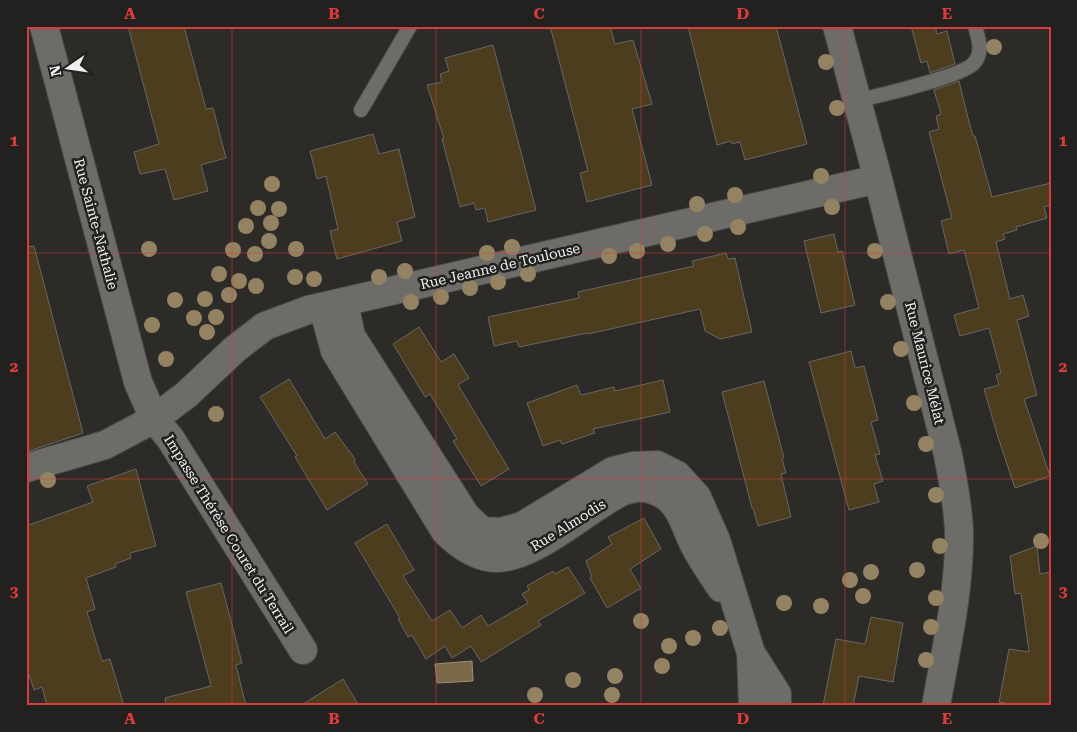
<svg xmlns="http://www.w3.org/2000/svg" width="1077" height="732" font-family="'Roboto Serif',serif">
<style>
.water{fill:#7a6949;stroke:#9d917a}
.building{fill:#4c3d1e;stroke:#686664}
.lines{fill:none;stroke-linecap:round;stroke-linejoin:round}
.service-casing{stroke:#494846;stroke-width:16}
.minor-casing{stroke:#494846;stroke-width:30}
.service{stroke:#6d6c69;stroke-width:14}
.minor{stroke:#6d6c69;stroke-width:28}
.tree{fill:#948362}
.grid{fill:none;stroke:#d83c3c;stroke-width:1;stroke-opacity:0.55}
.labels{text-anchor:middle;stroke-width:5;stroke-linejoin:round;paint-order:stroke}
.street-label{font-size:14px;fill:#efefed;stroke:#22211f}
.neatline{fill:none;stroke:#d83c3c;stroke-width:2}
.grid-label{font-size:16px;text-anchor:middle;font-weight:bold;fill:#d83c3c}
</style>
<rect width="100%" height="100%" fill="#2c2b28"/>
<!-- water -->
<path class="water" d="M472 661 473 681 437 683 435 664Z"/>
<!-- building -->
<path class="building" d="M128 26H184L206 109 213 108 226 158 201 165 208 191 174 200 165 169 140 174 134 152 159 144Z
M550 26H610L615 44 633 40 652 104 632 109 652 185 587 202 580 173 588 171Z
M688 26H776L807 144 745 160 740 142 732 144 731 141 717 145Z
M911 26H935L937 34 947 31 955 64 930 73 927 61 921 63Z
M493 45 536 210 488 222 485 208 476 210 474 203 460 207 442 139H444L427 85 442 82 440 74 449 71 445 58Z
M959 81 969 122 973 136H975L992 197 1051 183V205L1044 207 1047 218 1016 227 1017 230 1003 234 1005 239 996 242 1010 299 1023 295 1029 316 1017 320 1037 395 1024 399 1050 476 1015 488 997 434 984 389 999 385 996 375 1001 373 989 328 960 336 954 315 979 308 964 250 949 254 941 221 952 218 929 132 939 129 936 116 941 114 934 90Z
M373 134 379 154 399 149 415 217 397 222 402 241 337 259 330 231 338 229 326 176 317 179 310 151Z
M834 234 838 252 842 251 855 305 821 313 804 241Z
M34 246 83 433 26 452V247Z
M726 253 728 259 735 258 752 332 720 339 705 331 700 309 588 334 587 333 519 347 517 341 494 346 488 317 579 298 578 292 694 266 692 261Z
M419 327 441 362 454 354 469 378 458 385 509 469 481 486 453 441 457 439 430 394 425 397 393 344Z
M851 351 855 368 864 366 878 420 871 422 880 454 875 455 883 481 874 484 879 502 849 510 809 362Z
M289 379 325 439 335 432 355 459 354 462 368 484 327 510 295 457 297 456 260 397Z
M663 380 670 412 593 429 595 433 562 444 560 440 543 446 527 403 577 385 581 395 614 387 615 391Z
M764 381 784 458 782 459 786 473 781 474 791 517 758 526 753 508H752L722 392Z
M136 469 156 546 130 553 131 558 115 564 116 567 86 578 95 609 87 612 102 661 110 659 124 706H47L42 687 34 690 26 666V526L93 502 87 486Z
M644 518 661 549 630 569 641 588 607 608 590 578 592 577 586 561 612 544 608 537Z
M387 524 414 570 403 576 432 621 450 610 462 628 481 615 488 626 528 603 522 594 529 590 527 586 553 571 555 574 568 567 585 593 538 621 541 625 481 662 471 646 452 658 445 646 426 659 412 635 408 637 398 619 400 618 355 543Z
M1037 546 1040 574 1051 572V706H1020L999 702 1009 649 1029 652 1021 593 1015 594 1010 556Z
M221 583 242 663 236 665 246 706H166L165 698 211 686 186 592Z
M871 617 903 623 893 682 859 676 853 706H823L836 639 865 644Z
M343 679 359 706H300Z"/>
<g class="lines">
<!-- service casing -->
<g class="service-casing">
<path id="service" d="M857 101C879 95 962 77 974 63 984 52 978 38 975 26
M361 110 410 26"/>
</g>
<!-- minor casing -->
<g class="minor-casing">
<path id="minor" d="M44 26 138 382 154 419 170 438 303 650
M837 26 878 179 948 455C953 480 958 506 959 531 960 590 946 648 936 706
M344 302 351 336 466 516 482 531 501 532 522 526 613 471 633 466 657 465 677 475 697 497 716 540 751 653 777 694V706
M323 307 335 351 445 531C459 545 476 558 497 558 529 558 574 521 601 504 610 498 620 491 631 489 642 486 655 490 664 495 683 507 686 532 697 550 704 563 713 575 721 588
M26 468 105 445 154 419 186 395 235 349 265 326 308 310 878 179
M751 654 753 706"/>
</g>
<!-- service -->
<use href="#service" class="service"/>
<!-- minor -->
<use href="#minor" class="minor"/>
</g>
<!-- trees -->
<g class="tree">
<circle cx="994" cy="47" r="8"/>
<circle cx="826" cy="62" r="8"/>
<circle cx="837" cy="108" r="8"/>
<circle cx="821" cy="176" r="8"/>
<circle cx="272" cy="184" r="8"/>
<circle cx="735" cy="195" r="8"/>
<circle cx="697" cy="204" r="8"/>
<circle cx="832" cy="207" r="8"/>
<circle cx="258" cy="208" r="8"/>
<circle cx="279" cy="209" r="8"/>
<circle cx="271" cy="223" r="8"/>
<circle cx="246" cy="226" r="8"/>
<circle cx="738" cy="227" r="8"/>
<circle cx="705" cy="234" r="8"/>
<circle cx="269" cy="241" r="8"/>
<circle cx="668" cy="244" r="8"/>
<circle cx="512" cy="247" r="8"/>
<circle cx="149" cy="249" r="8"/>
<circle cx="296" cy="249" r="8"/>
<circle cx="233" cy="250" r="8"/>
<circle cx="637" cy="251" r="8"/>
<circle cx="875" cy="251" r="8"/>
<circle cx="487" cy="253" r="8"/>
<circle cx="255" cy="254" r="8"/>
<circle cx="609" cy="256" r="8"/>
<circle cx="405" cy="271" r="8"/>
<circle cx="219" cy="274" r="8"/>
<circle cx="528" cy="274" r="8"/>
<circle cx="295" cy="277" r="8"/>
<circle cx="379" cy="277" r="8"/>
<circle cx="314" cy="279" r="8"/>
<circle cx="239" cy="281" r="8"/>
<circle cx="498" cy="282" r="8"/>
<circle cx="256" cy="286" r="8"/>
<circle cx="470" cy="288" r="8"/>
<circle cx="229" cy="295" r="8"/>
<circle cx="441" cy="297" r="8"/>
<circle cx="205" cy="299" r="8"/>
<circle cx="175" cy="300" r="8"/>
<circle cx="411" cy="302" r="8"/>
<circle cx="888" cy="302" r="8"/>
<circle cx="216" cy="317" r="8"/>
<circle cx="194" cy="318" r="8"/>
<circle cx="152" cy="325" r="8"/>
<circle cx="207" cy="332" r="8"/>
<circle cx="901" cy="349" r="8"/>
<circle cx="166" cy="359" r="8"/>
<circle cx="914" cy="403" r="8"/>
<circle cx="216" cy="414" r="8"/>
<circle cx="926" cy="444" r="8"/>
<circle cx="48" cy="480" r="8"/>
<circle cx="936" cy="495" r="8"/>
<circle cx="1041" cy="541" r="8"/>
<circle cx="940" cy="546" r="8"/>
<circle cx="917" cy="570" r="8"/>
<circle cx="871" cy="572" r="8"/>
<circle cx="850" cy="580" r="8"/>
<circle cx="863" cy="596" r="8"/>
<circle cx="936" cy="598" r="8"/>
<circle cx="784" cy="603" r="8"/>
<circle cx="821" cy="606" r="8"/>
<circle cx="641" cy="621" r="8"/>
<circle cx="931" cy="627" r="8"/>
<circle cx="720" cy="628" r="8"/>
<circle cx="693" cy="638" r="8"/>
<circle cx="669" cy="646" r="8"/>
<circle cx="926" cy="660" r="8"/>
<circle cx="662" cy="666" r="8"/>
<circle cx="615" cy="676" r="8"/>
<circle cx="573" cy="680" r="8"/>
<circle cx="535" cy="695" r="8"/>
<circle cx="612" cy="695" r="8"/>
</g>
<!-- grid -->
<path class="grid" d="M232 26V706M436 26V706M641 26V706M845 26V706M26 253H1051M26 479H1051"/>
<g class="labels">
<!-- street labels -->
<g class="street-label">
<text transform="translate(96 224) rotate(75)" y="5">Rue Sainte-Nathalie</text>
<text transform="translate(500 266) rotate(-13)" y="5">Rue Jeanne de Toulouse</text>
<text transform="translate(925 363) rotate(76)" y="5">Rue Maurice Mélat</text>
<text transform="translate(568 525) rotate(-32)" y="5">Rue Almodis</text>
<text transform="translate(229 534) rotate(58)" y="5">Impasse Thérèse Couret du Terrail</text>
</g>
</g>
<!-- border -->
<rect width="1077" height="732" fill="none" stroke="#22211f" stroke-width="55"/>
<!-- north arrow -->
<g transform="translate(68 68) rotate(257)" stroke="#22211f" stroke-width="4" paint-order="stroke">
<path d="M0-4L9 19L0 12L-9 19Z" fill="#efefed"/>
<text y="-8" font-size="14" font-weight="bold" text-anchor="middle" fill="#efefed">N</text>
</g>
<rect x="28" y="28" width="1022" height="676" class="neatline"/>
<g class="grid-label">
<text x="130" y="19">A</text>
<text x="334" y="19">B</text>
<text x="539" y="19">C</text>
<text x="743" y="19">D</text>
<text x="947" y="19">E</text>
<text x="14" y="146">1</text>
<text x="1063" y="146">1</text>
<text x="14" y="372">2</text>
<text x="1063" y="372">2</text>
<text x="14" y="597">3</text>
<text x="1063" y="597">3</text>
<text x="130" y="724">A</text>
<text x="334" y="724">B</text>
<text x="539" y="724">C</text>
<text x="743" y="724">D</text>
<text x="947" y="724">E</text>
</g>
</svg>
